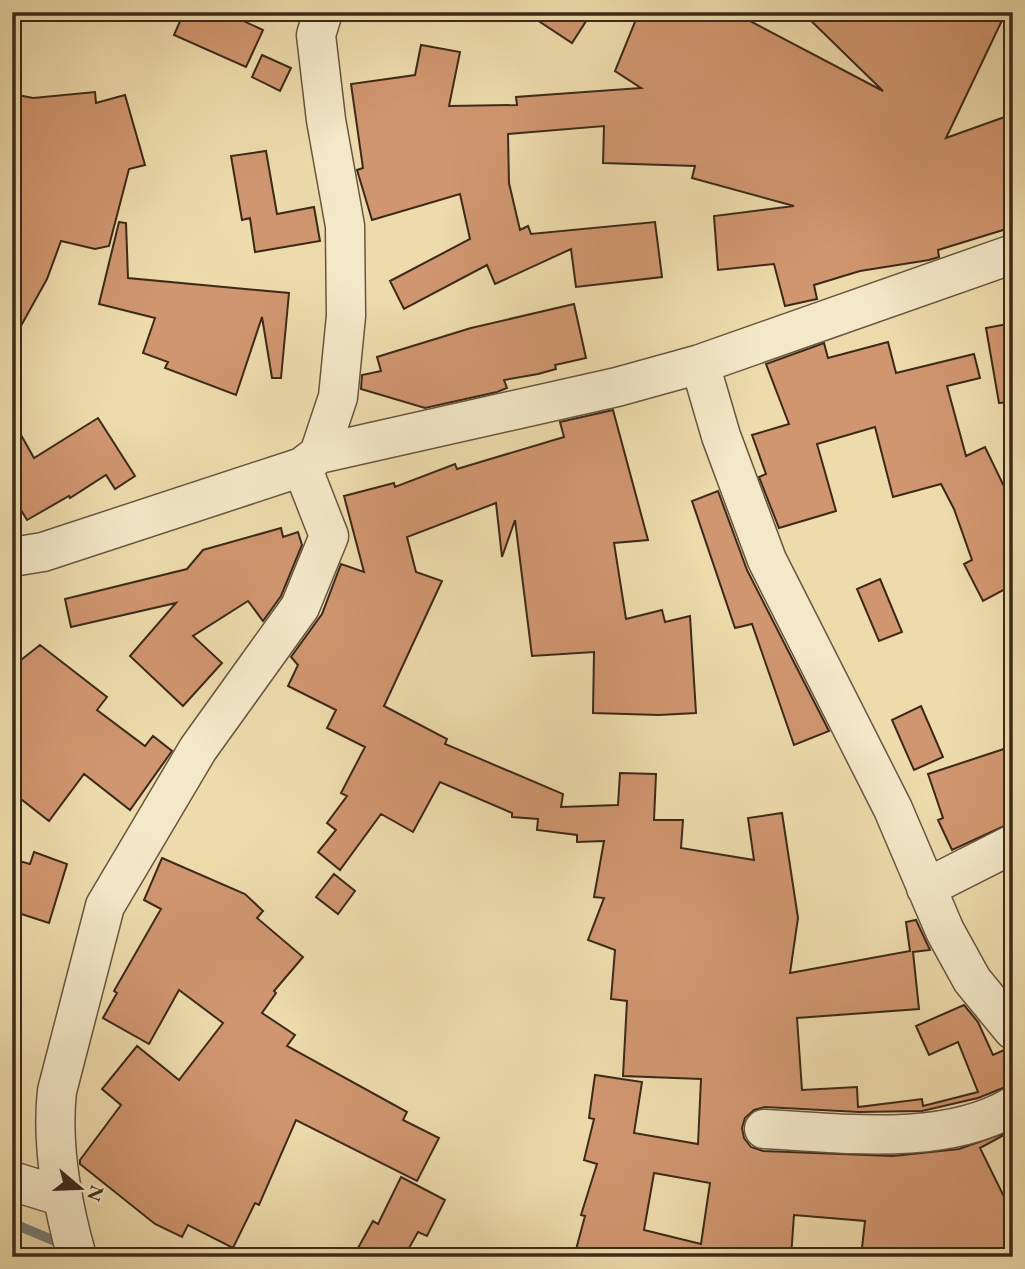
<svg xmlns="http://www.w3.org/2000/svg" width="1025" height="1269" font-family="'EB Garamond',serif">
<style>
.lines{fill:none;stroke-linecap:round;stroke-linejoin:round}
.stream{stroke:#787f78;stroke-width:10}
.building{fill:#d0966f;stroke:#3b2a1b;stroke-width:2;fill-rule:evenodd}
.minor-casing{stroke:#68563f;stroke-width:41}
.minor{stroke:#f3e8c8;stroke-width:38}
</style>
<rect width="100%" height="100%" fill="#eddbab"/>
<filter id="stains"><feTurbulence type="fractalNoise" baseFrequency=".00286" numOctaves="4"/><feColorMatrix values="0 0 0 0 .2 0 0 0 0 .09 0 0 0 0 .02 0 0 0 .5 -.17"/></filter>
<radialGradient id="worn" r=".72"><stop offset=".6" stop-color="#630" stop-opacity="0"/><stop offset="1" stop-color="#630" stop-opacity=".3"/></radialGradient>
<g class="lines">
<!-- stream -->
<path class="stream" d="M12 1223 62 1244"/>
</g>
<!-- building -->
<path class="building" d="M184 12H224L263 30 246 67 174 35Z
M525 12H592L572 43Z
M639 12H733L883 91 802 12H1006L946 138 1013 114V140L1004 144 1013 179V227L938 250 939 257 929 260 860 271 814 285 817 299 785 306 774 264 718 270 714 216 794 206 692 178 695 166 603 163 604 126 508 134 509 183 520 230 528 226 531 234 655 222 662 277 576 287 571 249 495 284 487 265 404 309 390 281 470 239 460 194 372 220 357 170 363 168 351 84 415 75 421 45 460 52 449 106 517 105 516 97 641 88 615 71Z
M262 55 291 68 280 91 252 77Z
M95 92 96 103 125 95 145 165 129 169 109 246 95 249 61 241 47 279 12 342V94L33 98Z
M266 151 277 214 314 207 320 241 255 252 250 218 242 220 231 156Z
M119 222 126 223 128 278 289 293 281 378H272L262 317 236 395 165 368 168 362 143 353 155 318 99 304Z
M574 304 586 358 555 365 556 369 538 374 504 380 507 388 497 392 425 408 361 389 362 375 381 371 377 357 471 328Z
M1013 323V402L999 403 986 328Z
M888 342 896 373 974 354 980 378 947 386 966 456 985 447 1013 505V585L983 601 964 564 972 560 954 509 941 484 893 497 875 427 817 444 836 511 779 528 759 477 766 474 752 435 789 424 766 364 824 343 828 358Z
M613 410 648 540 614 543 626 619 662 610 665 622 690 616 696 713 659 715 593 713 594 652 532 656 515 520 502 557 496 503 407 537 416 572 442 581 384 706 447 739 445 744 563 794 561 807 618 805 620 773 656 774 654 820H683L681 848 754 860 748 818 782 813 798 918 790 973 910 951 906 922 916 920 930 950 913 952 919 1009 797 1018 802 1090 857 1087 858 1107 922 1099 923 1106 978 1092 958 1042 929 1055 916 1026 964 1005 978 1022 993 1055 1004 1050 1013 1051V1084L978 1098 922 1111 859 1112 765 1107 754 1110 745 1118 742 1128 744 1138 751 1147 763 1151 893 1156 959 1149 1013 1130 980 1148 1013 1215V1257H861L865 1221 794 1215 791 1257H735L714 1252 713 1257H574L585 1216 581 1215 597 1164 584 1160 594 1119 589 1118 595 1075 642 1082 634 1133 698 1144 701 1079 623 1076 627 1001 611 999 615 950 588 940 604 898 594 897 604 841 577 842V835L537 830 538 819 512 817V813L440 782 413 832 381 814 340 870 318 852 336 830 327 823 347 796 341 793 365 747 327 728 336 710 288 686 298 665 291 657 322 614 341 564 364 572 344 496 394 483 395 487 455 464 457 469 564 437 560 422ZM654 1173 710 1183 701 1244 644 1230Z
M98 418 135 476 115 489 106 475 70 498 69 496 27 520 21 510 12 516V419L34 458Z
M718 491 747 570 829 731 794 745 752 624 735 628 692 501Z
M281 528 283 537 298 532 302 545 281 596 263 621 248 601 193 636 222 663 183 706 130 656 176 603 71 627 65 599 187 569 203 550Z
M880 579 902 632 879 641 857 589Z
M40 645 107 697 97 710 145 746 153 736 172 751 130 810 84 774 49 821 12 792V667Z
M921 706 943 757 914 770 892 720Z
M1013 746V822L952 850 938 820 943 818 928 774Z
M34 852 67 864 49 923 12 911V859L30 864Z
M162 858 245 894 263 911 257 918 303 957 274 991 276 993 262 1013 295 1035 287 1046 407 1112 403 1120 439 1138 417 1181 296 1120 259 1205 255 1203 233 1248 188 1225 182 1237 155 1224 80 1164V1160L121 1105 102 1089 137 1046 179 1080 223 1023 179 990 149 1044 103 1018 117 993 114 991 161 909 144 900Z
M334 874 355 891 338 914 316 897Z
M401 1177 445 1200 427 1236 418 1232 404 1257H353L373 1221 378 1224Z"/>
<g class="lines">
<!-- minor casing -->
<g class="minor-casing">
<path id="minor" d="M700 364 721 436 767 560 893 809 945 931 972 980 1013 1030
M319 454 338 397 346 316 345 226 326 120 316 35 323 12
M12 557 43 552 302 467 319 454 617 387 700 364 1013 254
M926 888 1013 844
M764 1129C841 1133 944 1147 1013 1106
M12 1181 63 1197
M77 1257C62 1204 51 1145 57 1091L105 906 198 749 300 607 329 536 302 467"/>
</g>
<!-- minor -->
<use href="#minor" class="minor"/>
</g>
<!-- margin -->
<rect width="1025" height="1269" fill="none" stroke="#eddbab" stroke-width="42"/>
<rect x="14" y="14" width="997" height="1241" fill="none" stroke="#3b2a1b" stroke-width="3.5"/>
<rect x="21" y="21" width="983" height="1227" fill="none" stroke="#3b2a1b" stroke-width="2"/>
<!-- north arrow -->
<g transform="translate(80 1188) rotate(109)" stroke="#f3e8c8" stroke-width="5" paint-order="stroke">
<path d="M0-5L12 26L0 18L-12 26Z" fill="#3b2a1b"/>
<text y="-10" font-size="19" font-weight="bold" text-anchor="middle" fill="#3b2a1b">N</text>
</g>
<rect width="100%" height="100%" filter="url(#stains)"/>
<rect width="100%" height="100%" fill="url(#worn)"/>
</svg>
